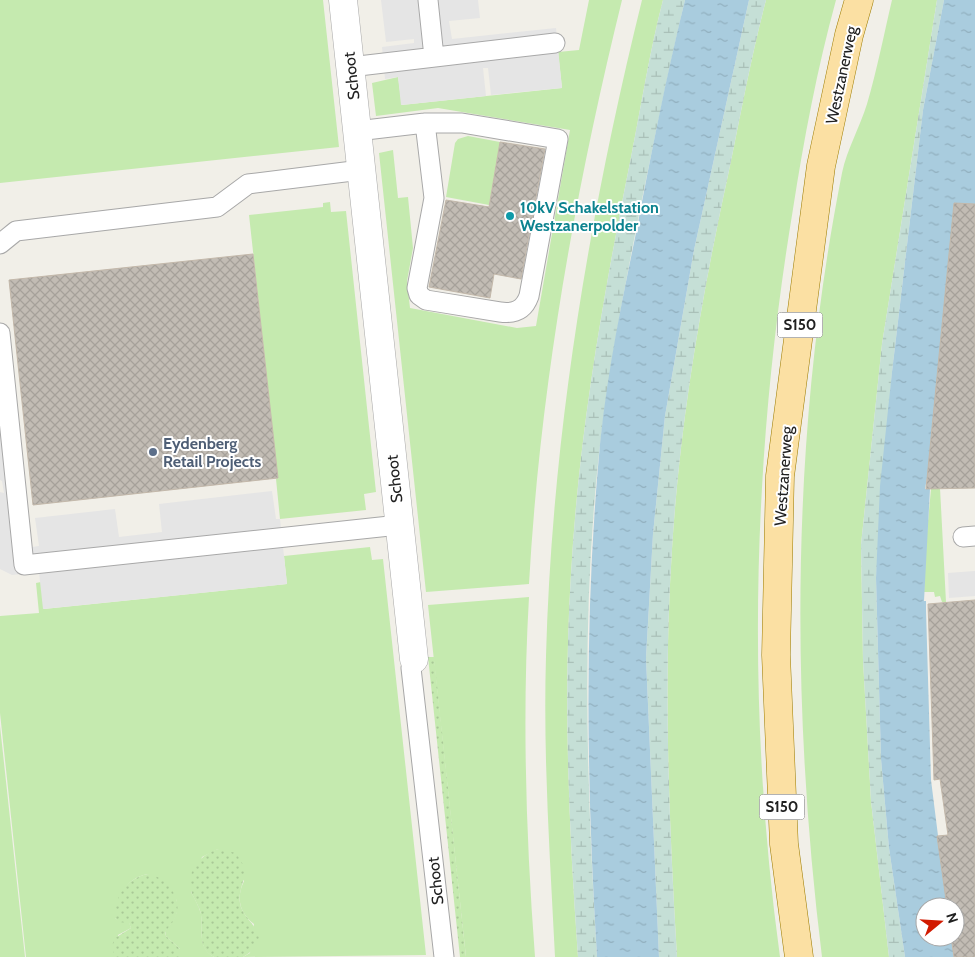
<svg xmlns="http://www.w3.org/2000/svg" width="975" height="957" font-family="Cabin,sans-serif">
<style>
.grass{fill:#c5eaaf}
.wetland{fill:url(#wetland-marsh)}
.garden{fill:url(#garden-dots)}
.parking{fill:#e5e5e5}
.water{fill:url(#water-ripples)}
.building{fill:url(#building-cross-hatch);stroke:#c3b8aa}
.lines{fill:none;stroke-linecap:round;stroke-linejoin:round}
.service-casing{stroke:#a8a8a8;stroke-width:21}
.minor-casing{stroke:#a8a8a8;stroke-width:29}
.primary-casing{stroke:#9d7c01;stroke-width:29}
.service{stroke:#fff;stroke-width:19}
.minor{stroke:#fff;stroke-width:28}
.primary{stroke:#fbe0a3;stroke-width:28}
.culture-dot{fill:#0f9aa8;stroke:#fff;stroke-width:2}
.service-dot{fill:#5c6f8a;stroke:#fff;stroke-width:2}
.labels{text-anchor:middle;stroke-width:4;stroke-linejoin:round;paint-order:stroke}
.shield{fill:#fff;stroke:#646464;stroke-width:1}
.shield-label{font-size:15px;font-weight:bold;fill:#212121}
.street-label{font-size:16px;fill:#212121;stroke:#fff}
.culture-label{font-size:16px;font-weight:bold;fill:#0d838f;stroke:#fff;text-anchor:start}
.service-label{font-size:16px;font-weight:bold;fill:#4e5e75;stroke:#fff;text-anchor:start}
</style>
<defs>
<pattern id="wetland-marsh" width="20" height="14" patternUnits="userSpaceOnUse" patternTransform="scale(1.25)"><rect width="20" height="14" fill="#c5dfd6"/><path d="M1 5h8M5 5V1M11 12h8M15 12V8" fill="none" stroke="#a9bfb7"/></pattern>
<pattern id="garden-dots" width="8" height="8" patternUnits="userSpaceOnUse" patternTransform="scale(1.25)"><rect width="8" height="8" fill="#c5eaaf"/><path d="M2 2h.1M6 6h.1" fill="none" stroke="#a9c896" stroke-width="1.8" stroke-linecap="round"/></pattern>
<pattern id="water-ripples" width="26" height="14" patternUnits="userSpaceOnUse" patternTransform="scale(1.25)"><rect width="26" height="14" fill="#a9ccde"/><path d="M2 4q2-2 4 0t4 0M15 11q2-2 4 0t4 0" fill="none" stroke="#91afbe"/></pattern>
<pattern id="building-cross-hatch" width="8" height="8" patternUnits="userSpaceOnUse" patternTransform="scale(1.25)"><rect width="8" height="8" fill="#c2bcb4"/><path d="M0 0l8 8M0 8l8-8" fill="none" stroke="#a6a19a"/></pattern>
</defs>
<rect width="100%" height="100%" fill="#f1efe8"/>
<!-- grass -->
<path class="grass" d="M0 0H323L339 147 0 183Z
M589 0H622C575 191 540 387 529 584L426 592 379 153 393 150 398 198 408 197 413 248 407 281 410 308 517 328 536 326 570 130 438 108 376 116 372 83 398 77 402 105 562 88 558 52 579 50Z
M642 0H663C650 50 642 101 632 152 604 292 579 431 571 574 563 702 569 830 578 957H555C550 857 543 757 546 656 552 435 589 215 642 0Z
M766 0H836C817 69 804 139 793 209 752 456 746 709 780 957H677C669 822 663 685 672 549 680 418 703 289 731 161 742 107 752 53 766 0Z
M892 0H937L882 344 861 545 863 660 871 801 889 957H822C790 697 791 430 842 173 847 149 860 127 867 104 877 70 884 34 892 0Z
M468 136 500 142 489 205 446 197 455 143 458 139Z
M330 202 331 212 346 211 376 492 364 494 366 510 280 519 276 479 278 478 249 215 323 207V203Z
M932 478 940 488 946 602H942L940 596 935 597 934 592H924L926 544Z
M370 547 372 560 383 559 426 955 243 957 250 953 254 924C239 912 236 898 244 881L218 849 202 857 191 892C195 899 199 907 201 914 204 930 196 947 214 957H180V949L166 936 165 931C173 922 180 913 176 899L148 874C123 879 121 896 115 918L119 922H129L131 928 118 935 116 957H26L0 713V616L39 613 36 583 41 582 44 609 287 584 284 556Z
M529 597C522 717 526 837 535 957H466L428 605Z
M0 726 25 957H0Z"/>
<!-- wetland -->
<path class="wetland" d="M663 0H685C668 71 654 142 639 214 623 296 607 379 598 463 581 627 587 792 597 957H578C569 830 563 702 571 574 579 431 604 292 632 152 642 101 650 50 663 0Z
M749 0H766C752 53 742 107 731 161 703 289 680 418 672 549 663 685 669 822 677 957H659L646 658 653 534 665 416 694 250Z
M937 0H944L923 110 892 372 876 578 881 759 889 848 905 957H889L871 801 863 660 861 545 882 344Z"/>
<!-- garden -->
<path class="garden" d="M428 657H434L466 957H460Z
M218 849 236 853 245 868C245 881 238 891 240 903 243 924 279 935 243 957H214C196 948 204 931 201 915 200 907 195 901 192 894 184 874 199 855 218 849Z
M148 874C164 876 181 895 177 912 175 921 170 925 165 932L166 936 180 949V957H116C112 951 111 945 115 938L131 928 129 923 118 922 115 918C114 896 127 878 148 874Z"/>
<!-- parking -->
<path class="parking" d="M381 0H478L480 18 449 21 452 39 556 28 562 88 491 95 488 68H483L486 96 401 105 398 77 385 79 382 47 414 43V39L386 42Z
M8 329 32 547 39 546 35 518 115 509 119 537 162 532 159 504 272 491 276 519H280L287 584 43 609 39 572 12 575 0 569V492L4 493 2 481 0 480V330Z
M975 571V596L949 598 948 573Z"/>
<!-- water -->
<path class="water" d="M685 0H749L694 250 665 416 653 534 646 658 659 957H597C587 793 584 631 598 467 604 389 620 310 636 233 651 155 666 77 685 0Z
M944 0H975V281L932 478H927L925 489H930L924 601H926V610L931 780 947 907H925V937H951L954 957H905L889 848 881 759 876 578 880 486 892 372 923 110Z"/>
<!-- building -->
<path class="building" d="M500 142 545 149 521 279 494 274 490 298 429 287 446 200 489 207Z
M954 203 975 204V488L926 489Z
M253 254 278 478 33 505 9 280Z
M975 600V957H954L951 937H955V907H947L937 836 948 835 940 779 934 780 928 604Z"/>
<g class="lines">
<!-- service casing -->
<g class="service-casing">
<path id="service" d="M428 0 434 57
M350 67 555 43
M357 131 425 123H462L558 139 529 296C524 310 514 314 500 312L426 300 419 295 417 288 434 198 425 123
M0 244 16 231 217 207 248 184 361 170
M0 333 24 565 399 525
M963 537 975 536
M414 659 411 668 444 957"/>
</g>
<!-- minor casing -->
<g class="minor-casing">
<path id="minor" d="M343 0 414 659"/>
</g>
<!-- primary casing -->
<g class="primary-casing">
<path id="primary" d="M799 957 784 844 776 655 780 476 821 166 849 35 859 0"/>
</g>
<!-- service -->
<use href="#service" class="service"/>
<!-- minor -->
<use href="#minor" class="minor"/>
<!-- primary -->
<use href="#primary" class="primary"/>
</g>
<!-- markers -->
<circle class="culture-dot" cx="510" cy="216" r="5"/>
<circle class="service-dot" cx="153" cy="452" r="5"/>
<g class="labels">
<!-- shield labels -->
<g class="shield">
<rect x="777.5" y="312.5" width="45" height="25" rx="4"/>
<rect x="759.5" y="794.5" width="45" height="25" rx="4"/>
</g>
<g class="shield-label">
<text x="800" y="330">S150</text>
<text x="782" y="812">S150</text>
</g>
<!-- street labels -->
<g class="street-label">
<text transform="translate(841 75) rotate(-78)" y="6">Westzanerweg</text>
<text transform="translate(351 76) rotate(-96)" y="6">Schoot</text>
<text transform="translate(783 476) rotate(-86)" y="6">Westzanerweg</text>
<text transform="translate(394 479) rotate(-96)" y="6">Schoot</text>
<text transform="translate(435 881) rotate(-96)" y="6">Schoot</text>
</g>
<!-- culture labels -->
<g class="culture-label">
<text x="520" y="213">10kV Schakelstation<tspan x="520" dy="18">Westzanerpolder</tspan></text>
</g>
<!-- service labels -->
<g class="service-label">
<text x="163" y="449">Eydenberg<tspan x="163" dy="18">Retail Projects</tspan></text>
</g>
</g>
<!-- north arrow -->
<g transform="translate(940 922) rotate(72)"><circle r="24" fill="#ffffff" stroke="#a6a6a6"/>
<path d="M0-4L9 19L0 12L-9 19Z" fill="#d11a01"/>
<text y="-8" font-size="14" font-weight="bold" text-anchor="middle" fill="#212121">N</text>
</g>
</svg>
